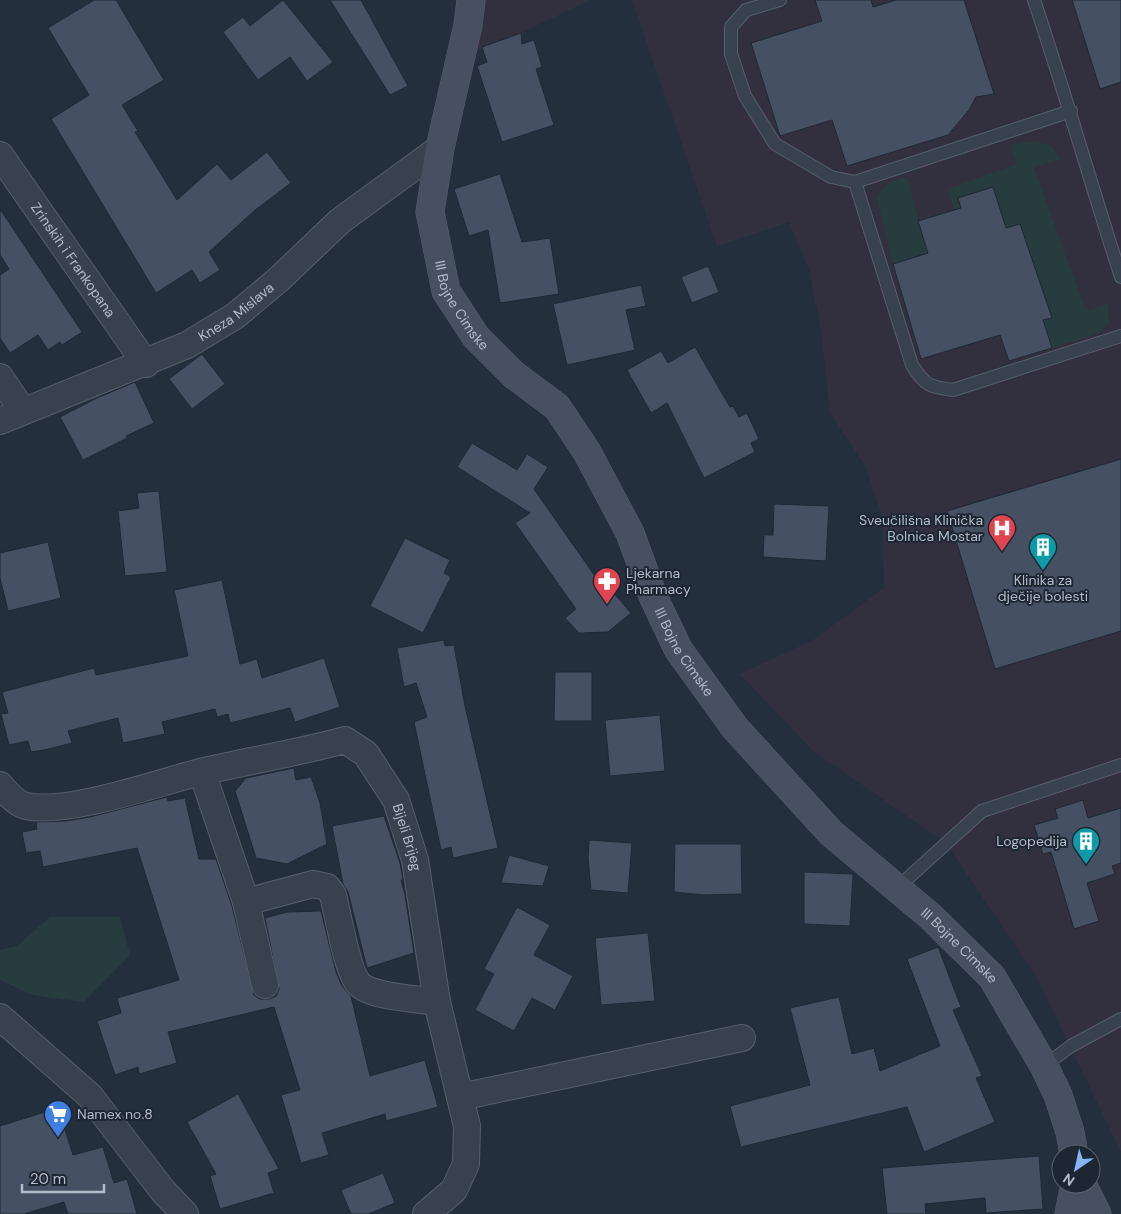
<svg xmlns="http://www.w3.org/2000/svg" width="1121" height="1214" font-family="'DM Sans',sans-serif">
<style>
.medical{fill:#32303f}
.green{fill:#263c3f}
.building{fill:#455162;stroke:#1f2835}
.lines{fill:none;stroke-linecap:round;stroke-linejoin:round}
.lane-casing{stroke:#565f6c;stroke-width:14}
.street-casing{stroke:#565f6c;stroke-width:28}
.secondary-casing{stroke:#565f6c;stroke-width:29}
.lane{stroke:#38414e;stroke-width:12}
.street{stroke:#38414e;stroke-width:26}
.secondary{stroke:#465061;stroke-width:28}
.labels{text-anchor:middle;stroke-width:4;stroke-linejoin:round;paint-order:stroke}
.street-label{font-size:14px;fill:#b4bcc9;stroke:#1d2633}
.poi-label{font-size:14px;fill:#b4bcc9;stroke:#1d2633;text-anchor:end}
</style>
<rect width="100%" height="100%" fill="#242f3e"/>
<!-- medical -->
<path class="medical" d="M476 0H590L521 33 468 54Z
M632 0H1121V1152L1036 976 945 842 814 752 740 674 813 640 884 588 882 516 866 467 830 413 822 338 810 272 789 222 717 246Z"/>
<!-- green -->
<path class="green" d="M1035 141 1052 146 1060 159 1034 168 1086 311 1108 304 1109 323 1100 333 1052 348 1043 320 1052 317 1042 286 1032 289 1006 228 993 187 958 198 961 208 954 210 948 189 1017 164 1010 145Z
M907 177 928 253 893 264 877 199C881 184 893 181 907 177Z
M50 917H120L130 955 84 1002 32 995 0 980V950L17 946Z"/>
<!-- building -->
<path class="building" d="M94 0H116L164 80 122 105 138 131 135 132 177 200 217 164 231 180 267 152 291 183 254 211 209 252 220 270 200 283 192 270 156 293 51 119 89 95 48 28Z
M283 0 333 62 307 81 290 57 258 80 223 32 243 17 250 26Z
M330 0H361L408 86 390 95Z
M815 0H871L873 7 896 0H964L994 94 976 97 969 110 948 135 847 166 832 120 780 136 751 43 822 21Z
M1072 0H1121V82L1100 89Z
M521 33 522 44 534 40 542 67 536 69 554 125 502 142 477 66 487 62 482 47Z
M500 174 522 242 550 238 559 294 500 303 488 230 469 236 454 189Z
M993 187 1006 228 1020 224 1052 318 1043 320 1052 348 1009 361 1000 335 921 359 893 264 928 253 918 221 961 208 958 198Z
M0 209 82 332 62 345 60 342 48 350 38 335 10 353 0 338V275L9 269 0 255Z
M708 266 719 292 692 303 681 277Z
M641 285 646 306 626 310 635 350 567 365 553 304Z
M695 347 730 407 733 406 739 417 747 413 759 439 751 443 755 452 704 478 667 403 651 413 627 370 661 351 668 363Z
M202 354 225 384 192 409 169 379Z
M135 382 154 423 126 436 127 438 83 460 60 417 97 398Z
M472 443 517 470 527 454 548 467 534 489 602 586 606 584 631 613 608 632 579 633 565 618 576 609 515 523 530 513 457 467Z
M1121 459V631L995 669 947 511Z
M159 491 167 572 125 576 118 511 139 508 137 493Z
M774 504 829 506 826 561 763 557 764 535H773Z
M405 538 450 560 444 573 451 577 423 633 370 606Z
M48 542 61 598 8 611 0 578V553Z
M222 580 240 664 257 659 262 678 324 658 340 707 295 722 290 708 230 723 228 714 217 717 215 709 162 722 165 734 123 743 118 718 68 731 72 743 44 750 31 752 28 741 9 745 1 714 8 713 2 692 94 668 96 675 188 656 174 590Z
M444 640 445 646 454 645 465 706 498 848 453 858 451 847 441 850 414 722 427 717 416 683 404 687 397 648Z
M555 672H592V721H554Z
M660 715 665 771 610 776 605 720Z
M294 768 296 780 311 777 320 803 327 844 287 864 256 858 235 791 246 778Z
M167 797 168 801 185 798 199 859H216L232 906 254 995 260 999H269L276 996 279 989 265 918 287 912 321 911 336 972 342 986 351 996 370 1076 425 1060 438 1107 386 1121 385 1114 322 1133 329 1155 301 1163 281 1095 300 1090 274 1007 168 1032 177 1063 139 1074 138 1067 115 1075 97 1021 121 1013 117 998 179 980 137 848 43 867 40 851 26 853 22 832 37 829 36 822 66 821 90 817Z
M1083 800 1088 818 1121 808V863L1112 866 1115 874 1087 883 1099 921 1074 929 1051 852 1043 854 1034 825 1058 818 1055 809Z
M384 816 400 863 403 880H401L405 895 414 953 367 968 348 892 343 884 332 826Z
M589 840 632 843 628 893 591 890 588 858Z
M675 844H741L742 894 704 895 674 892Z
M509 855 549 866 543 886 501 883Z
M804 872 853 874 850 926 804 924Z
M517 907 550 925 534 955 573 976 555 1010 532 998 514 1031 475 1010 494 974 484 969Z
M648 933 655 1001 601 1005 595 938Z
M938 947 961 1007 953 1010 982 1076 976 1078 995 1122 924 1152 907 1107 741 1147 730 1106 810 1085 790 1008 839 997 852 1054 874 1048 880 1071 940 1046 907 959Z
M238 1094 279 1169 268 1173 274 1193 220 1209 210 1176 216 1174 187 1122Z
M58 1108 73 1155 103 1147 114 1183 127 1179 137 1214H68L64 1202 24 1214H0V1126Z
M1039 1156 1043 1209 986 1213 985 1198 925 1204 926 1214H887L882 1168Z
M383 1173 395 1203 368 1214H351L341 1190Z"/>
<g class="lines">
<!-- lane casing -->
<g class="lane-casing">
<path id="lane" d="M780 0 746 10 731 27V54L745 96 775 144 831 177 855 182 1071 111
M1034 0C1065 92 1091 185 1121 277
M855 182 912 365C925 386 930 387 953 390L1121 336
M897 888 982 811 1121 765
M1044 1066 1071 1046 1121 1019"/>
</g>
<!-- street casing -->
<g class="street-casing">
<g id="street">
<path id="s1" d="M0 155 146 364"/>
<path d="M0 377 23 411"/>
<path id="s2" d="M0 421 187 345 235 316 278 280 340 221 440 148"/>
<path d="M202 772 246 902 265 985"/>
<path id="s3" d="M0 785C6 792 17 804 26 806 67 815 158 783 200 772 248 761 297 753 345 740L366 754 396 800 415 860 437 1002 467 1126 466 1164 454 1190 426 1214"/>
<path d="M246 902 313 884 327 887 333 895C338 914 347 972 359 984 371 997 419 999 437 1002"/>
<path d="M0 1017 90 1096 163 1191 185 1214"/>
<path d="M460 1097 742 1038"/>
</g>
</g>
<!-- secondary casing -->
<g class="secondary-casing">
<g id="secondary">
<path id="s4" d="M471 0 468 25 440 148 430 212 446 291 476 337 514 375 557 407 587 452 630 533 653 596 678 649 735 728 831 833 930 916 992 977 1044 1066 1058 1095 1070 1132 1074 1154"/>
<path d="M1082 1184 1097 1214"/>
<path d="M1069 1214 1075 1184"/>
</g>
</g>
<!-- lane -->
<use href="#lane" class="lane"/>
<!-- street -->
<use href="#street" class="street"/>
<!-- secondary -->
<use href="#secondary" class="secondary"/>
</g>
<!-- icons -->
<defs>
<g id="hospital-pin" transform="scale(1.4375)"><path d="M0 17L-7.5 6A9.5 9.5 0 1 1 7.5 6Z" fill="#e0444e" stroke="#1d2633"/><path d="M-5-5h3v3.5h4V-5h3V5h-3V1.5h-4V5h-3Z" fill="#fff"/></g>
<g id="building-pin" transform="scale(1.4375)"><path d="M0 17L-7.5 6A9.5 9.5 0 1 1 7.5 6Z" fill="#0f9aa8" stroke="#1d2633"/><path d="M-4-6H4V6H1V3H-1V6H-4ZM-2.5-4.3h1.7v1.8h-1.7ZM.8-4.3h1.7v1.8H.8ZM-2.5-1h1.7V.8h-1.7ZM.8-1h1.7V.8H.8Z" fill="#fff"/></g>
<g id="pharmacy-pin" transform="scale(1.4375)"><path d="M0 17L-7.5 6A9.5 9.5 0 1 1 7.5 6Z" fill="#e0444e" stroke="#1d2633"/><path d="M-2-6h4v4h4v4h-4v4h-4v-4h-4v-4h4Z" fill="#fff"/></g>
<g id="supermarket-pin" transform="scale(1.4375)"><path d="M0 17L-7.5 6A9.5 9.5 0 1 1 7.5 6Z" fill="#3f7fe0" stroke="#1d2633"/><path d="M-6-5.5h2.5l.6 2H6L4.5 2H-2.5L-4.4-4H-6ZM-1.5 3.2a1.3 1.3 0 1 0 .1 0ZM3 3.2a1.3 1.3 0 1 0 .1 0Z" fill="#fff"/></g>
</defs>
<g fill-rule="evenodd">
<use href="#hospital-pin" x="1002" y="528"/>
<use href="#building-pin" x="1043" y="547"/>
<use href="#pharmacy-pin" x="607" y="581"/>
<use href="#building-pin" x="1086" y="841"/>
<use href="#supermarket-pin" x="58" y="1114"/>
</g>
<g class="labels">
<!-- street labels -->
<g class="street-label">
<text dy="5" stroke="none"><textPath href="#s1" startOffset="128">Zrinskih i Frankopana</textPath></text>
<text dy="5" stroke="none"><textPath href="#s4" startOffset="316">III Bojne Cimske</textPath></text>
<text dy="5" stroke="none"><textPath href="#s2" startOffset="261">Kneza Mislava</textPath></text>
<text dy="5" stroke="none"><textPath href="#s4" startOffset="736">III Bojne Cimske</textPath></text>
<text dy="5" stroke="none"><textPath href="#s3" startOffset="480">Bijeli Brijeg</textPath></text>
<text dy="5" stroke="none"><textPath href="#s4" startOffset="1141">III Bojne Cimske</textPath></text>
</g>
<!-- poi labels -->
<g class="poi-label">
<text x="983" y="525">Sveučilišna Klinička<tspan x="983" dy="16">Bolnica Mostar</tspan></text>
<text x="626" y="578" text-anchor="start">Ljekarna<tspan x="626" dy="16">Pharmacy</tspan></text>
<text x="1043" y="585" text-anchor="middle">Klinika za<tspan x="1043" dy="16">dječije bolesti</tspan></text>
<text x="1067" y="846">Logopedija</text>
<text x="77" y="1119" text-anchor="start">Namex no.8</text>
</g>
</g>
<!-- north arrow -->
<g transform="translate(1076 1169) rotate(214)"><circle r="24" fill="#1d2633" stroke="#59626f"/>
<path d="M0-4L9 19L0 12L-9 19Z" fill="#8ab4f8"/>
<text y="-8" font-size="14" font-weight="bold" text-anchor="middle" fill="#b4bcc9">N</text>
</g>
<!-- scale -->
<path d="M22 1184v8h82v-8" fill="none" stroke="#b4bcc9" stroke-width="2.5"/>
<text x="30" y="1184" font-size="15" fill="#b4bcc9" stroke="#1d2633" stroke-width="4" paint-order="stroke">20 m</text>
</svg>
